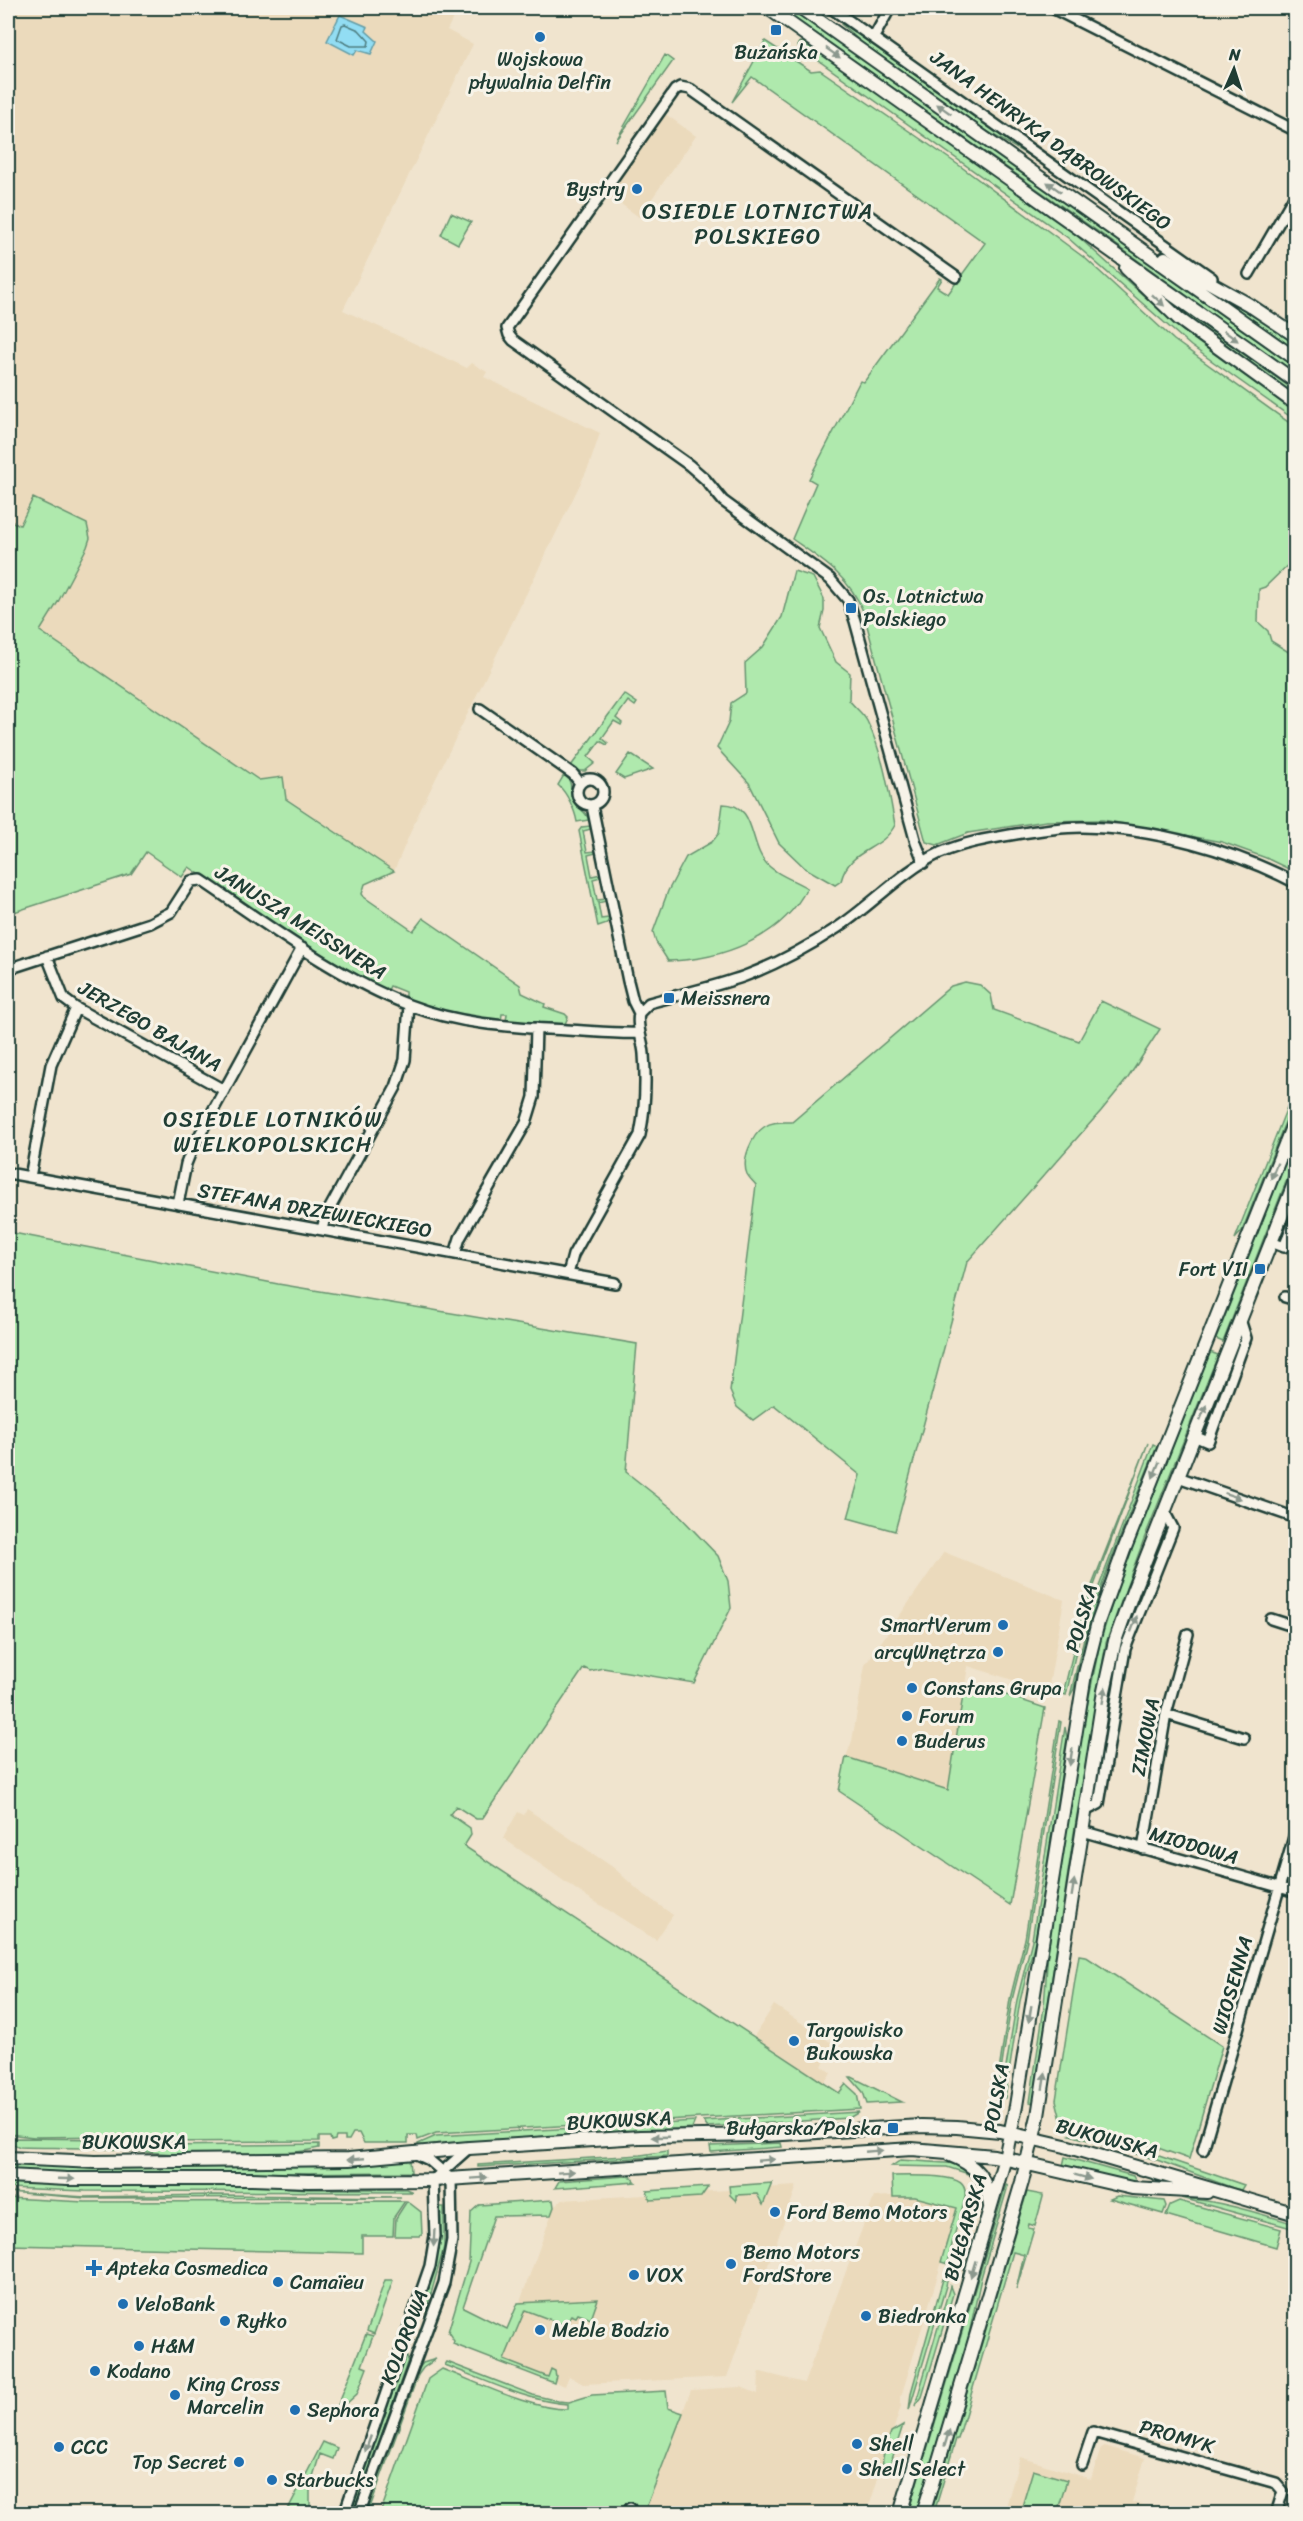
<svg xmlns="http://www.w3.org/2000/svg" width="1303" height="2521" font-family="Sriracha,sans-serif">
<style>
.built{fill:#ebdabc}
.green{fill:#afe9ad;stroke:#679370;stroke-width:1.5}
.water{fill:#92ddf3;stroke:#649da7;stroke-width:1.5}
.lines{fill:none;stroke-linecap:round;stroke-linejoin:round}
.shore{stroke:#4d7d80;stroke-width:1.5}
.street-casing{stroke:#1f3d34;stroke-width:14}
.secondary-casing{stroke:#1f3d34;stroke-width:16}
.street{stroke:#f7f3e8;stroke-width:9}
.secondary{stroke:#f7f3e8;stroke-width:12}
.oneway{fill:#8b988e}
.poi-dot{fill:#1f6fb2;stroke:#f7f3e8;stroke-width:2}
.labels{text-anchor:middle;stroke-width:6;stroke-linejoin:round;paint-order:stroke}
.poi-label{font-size:20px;fill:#1f3d34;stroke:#f7f3e8;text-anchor:start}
.street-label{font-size:20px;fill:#1f3d34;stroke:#f7f3e8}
.quarter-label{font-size:22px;letter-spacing:1.5px;fill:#1f3d34;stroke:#f7f3e8}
</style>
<rect width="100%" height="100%" fill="#f0e4ce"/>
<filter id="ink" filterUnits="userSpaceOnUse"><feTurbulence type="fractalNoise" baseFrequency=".0167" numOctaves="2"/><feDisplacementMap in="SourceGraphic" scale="12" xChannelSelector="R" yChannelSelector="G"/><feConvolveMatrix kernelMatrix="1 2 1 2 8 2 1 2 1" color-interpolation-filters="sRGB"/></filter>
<g filter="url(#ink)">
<!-- built -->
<path class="built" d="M8 8H458L447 30 473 44 343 310 467 368 472 363 487 372 484 377 600 433 589 466 416 819 394 871 8 609Z
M664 113 696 136 639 217 607 194Z
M944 1552 1064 1600 1048 1691 968 1666 948 1791 846 1757 852 1741 865 1665Z
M527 1809 614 1868 638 1890 673 1915 656 1940 578 1891 503 1838 518 1812 524 1815Z
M774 2005 835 2045 822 2066 831 2073 824 2083 754 2036Z
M797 2186 727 2377 583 2384 569 2376 565 2386 496 2360 520 2302 554 2207 562 2200Z
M955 2192 961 2199 900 2400 901 2406 867 2513 644 2514 691 2390 741 2387 758 2394 759 2372H761L804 2383 874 2197Z
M1105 2446 1145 2458 1132 2502 1164 2511 1163 2514H1004L1020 2457 1091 2479 1101 2448Z"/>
<!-- green -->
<path class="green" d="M779 8H790L854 53 1295 367V374L1100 233Z
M846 21 1130 222 1127 224 1119 219 1031 157 985 130 861 42 841 24Z
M765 41 811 71 820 70 960 166 1086 259 1174 340 1295 427V558L1265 587 1259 589 1258 622 1268 631 1271 641 1295 656V872L1266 858 1222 842 1103 820 1046 821 968 833 937 845 926 842 863 611C849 576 822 560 792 539L816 483 809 479 860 381 864 382 940 278 942 279 937 287 948 294 985 243 752 77 732 102Z
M800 42 823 54 1073 232 1184 332 1295 412V420L1191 346 1068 238 798 46Z
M665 55 673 61 616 141 618 137Z
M451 213 471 222 458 244 441 235Z
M1200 282 1229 296 1295 343V350Z
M1171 302 1295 391V396L1201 329Z
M33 498 87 524 90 538 87 547 58 602 40 631 259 780 283 777 286 799 394 871 365 884 362 894 364 897 413 931 423 918 520 985 522 993 545 1004 544 1007 565 1014 568 1017 565 1024 506 1021 507 1014H502L501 1021 449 1012 405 998V992L390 986 387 992 296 939 189 867 182 877 146 852 131 874 8 914V520L20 525Z
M794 571 813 577 824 599V611L820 628 836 662 850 673 849 700C854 707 863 713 867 721 883 753 889 791 895 825 881 852 849 848 841 881L835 885 805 868 779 843 749 783 717 748 729 722 731 703 746 693 745 663 763 647 782 617Z
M624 694 637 703 635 706 628 701 616 718 622 723 621 725 614 721 602 738 608 743 607 745 600 741 588 757 595 763 585 771H577L571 766Z
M630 754 653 769 624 779 616 774Z
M564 775C575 783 568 791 574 801 578 809 586 811 589 820L577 822C575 810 567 793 558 785Z
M723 804C759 804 747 848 770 867 780 876 796 881 807 888 782 938 721 960 668 961L656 942 653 932 668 891 686 857 712 842 719 833Z
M590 826 591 829 583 831 587 852 596 851V853L588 855 592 876 601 874V877L593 879 597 900 606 899V901L598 903 601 919 609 918 607 924 598 927 579 831 582 827Z
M965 982 980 985 991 995 994 1010 1079 1041 1101 1001 1160 1029 1128 1078 1101 1111 967 1262 895 1531 848 1518 860 1475 774 1405 753 1420 737 1407 730 1391 756 1185C754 1182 749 1178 747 1174 741 1160 752 1135 764 1127 772 1121 782 1122 792 1122L951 986Z
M1295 1087V1097L1242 1231 1235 1239Z
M1295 1138V1159L1223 1342 1216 1339Z
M8 1232 278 1284 637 1344 626 1472 673 1509 718 1556 728 1581 731 1608 694 1683 603 1668 590 1671 584 1668 482 1819H476L456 1806 450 1814 470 1828 471 1835 464 1846 839 2093 846 2084 857 2094 860 2109 436 2133 418 2140 417 2135H408V2143H364L359 2133H353L349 2140H345V2137H336L335 2140 331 2141 330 2137H319V2141L161 2142 114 2136 34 2137 8 2134Z
M1210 1352 1218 1355 1144 1539 1106 1643 1074 1833 1033 2103 1030 2102 1044 2007 1048 1951 1080 1742 1100 1642 1120 1579Z
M1148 1443 1087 1604 1066 1695 1063 1694 1085 1603Z
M1153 1444 1157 1446C1125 1525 1089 1604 1074 1689L1070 1696 1092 1605Z
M1166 1527 1167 1531 1122 1647 1097 1795 1095 1798 1120 1646Z
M970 1685 979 1686 1045 1708 1010 1905 839 1791 846 1757 948 1790 964 1689Z
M1059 1721 1061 1722 1027 1940 1012 2000 997 2097H995L1010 1999 1025 1939Z
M1065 1727 1067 1738 1035 1941 1020 2001 1005 2098H1001L1017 2000 1032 1940Z
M1079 1955 1085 1956 1222 2046 1189 2159 1144 2143 1061 2120 1056 2100Z
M850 2077H852L902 2102 867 2104 863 2092Z
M859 2112 849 2118 707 2127 703 2121Z
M695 2121 692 2128 418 2147V2144L436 2136Z
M1073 2134 1159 2156 1244 2185 1241 2190 1233 2188 1157 2160 1070 2135Z
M11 2138 115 2139 161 2146 319 2144V2148C260 2162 182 2155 121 2150 88 2147 54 2148 20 2147L13 2144Z
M781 2143 782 2147 711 2152 710 2146Z
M667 2151V2156L478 2167V2165L641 2155Z
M1065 2157 1133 2176 1135 2180 1132 2183 1063 2166Z
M410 2159 411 2172 141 2174 8 2170V2164L100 2167 335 2166Z
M901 2160 960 2164 972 2175 947 2167 892 2166Z
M627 2176 632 2177 636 2182 555 2188 559 2181Z
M892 2176C1000 2174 960 2187 948 2264L941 2262 957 2208 915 2197H893Z
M8 2182 85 2186 252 2185 308 2189H406L413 2192 85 2191 8 2188Z
M772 2183 763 2205 757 2194 736 2195V2201L730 2195 729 2186Z
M1006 2185 1008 2186 981 2278 967 2344 916 2513H908Z
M708 2187 701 2197 650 2200 647 2191Z
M8 2192 85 2197 215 2195 401 2197 85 2198Z
M1027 2192 1043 2195V2197L1035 2226 1029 2224 1028 2228 1034 2229 1016 2290 1024 2255 1013 2252 958 2439H956L934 2513H931Z
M1117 2196 1164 2201 1166 2206 1163 2214 1110 2199Z
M8 2198 85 2202 405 2201 394 2217 393 2236H362V2253L8 2245Z
M1182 2198C1221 2201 1258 2213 1295 2224V2229Z
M553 2200 554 2207 551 2215 494 2216 463 2307 507 2329 518 2303 598 2299 591 2319 578 2314 576 2317 571 2315 567 2326 525 2310 504 2360 548 2377 551 2369 555 2371 556 2376 554 2383 453 2344 454 2341 448 2332 469 2262 471 2212 479 2205Z
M407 2201 421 2212 422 2235 419 2236H395L396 2218Z
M1179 2201 1281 2229 1276 2247 1166 2215 1170 2205Z
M439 2207H444V2247L426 2312 421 2311C435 2272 440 2249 439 2207Z
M943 2279 947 2281 946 2286 909 2410 911 2393Z
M385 2280H393L374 2334 367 2331Z
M950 2286 953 2294 922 2397 915 2406Z
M366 2334 373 2336 362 2366 367 2368 357 2394 334 2415Z
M407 2357 408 2360 354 2513 348 2514 402 2363Z
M436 2359 423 2368 418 2375 368 2513 364 2514 414 2374 423 2363Z
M447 2362 533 2395 558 2401 569 2402 592 2395 666 2391 668 2408 683 2413 644 2513 620 2511 619 2514H380L428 2379 442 2369C477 2382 532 2410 568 2409V2404C526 2401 485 2380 445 2365Z
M903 2425 887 2475C877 2462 887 2446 891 2432Z
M323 2442 337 2448 333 2459 320 2454 310 2486V2513H286Z
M1033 2470 1067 2480 1057 2513H1020Z"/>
<!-- water -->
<path class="water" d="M340 15 368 27 366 31 377 41 371 54 357 50 354 55 327 41Z"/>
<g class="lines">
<!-- shore -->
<path class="shore" d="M345 24 359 30 369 41 368 46H351L337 39 342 25Z"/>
<!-- street casing -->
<g class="street-casing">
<path id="street" d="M831 8 1212 278
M1052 8 1296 131
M874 37 890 8
M1249 274 1296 193
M480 709 573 774 580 783
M577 792a13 13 0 1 1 26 0a13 13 0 1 1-26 0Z
M592 806 628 981 633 1001 639 1013
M924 863 916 843 855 621 848 600 830 579 723 501 705 479 689 465 513 340 509 335 507 328 675 90 680 87 690 89 956 277
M47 956 64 999 76 1008 224 1090
M8 969 150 923 171 912 191 881 201 880C268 925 334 976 409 1005 460 1025 513 1027 567 1030 591 1031 616 1034 640 1033
M639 1013 649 1003C681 994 714 987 745 976 777 964 808 947 837 928 872 905 902 871 940 853 963 843 986 839 1010 835 1034 831 1058 827 1082 827 1153 828 1233 850 1296 883
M8 1173 615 1283
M30 1177 51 1065 76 1008
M178 1204 186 1164 192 1149 302 948
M322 1230 325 1217 396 1087 405 1060 409 1005
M1271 1242 1284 1247 1296 1218
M455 1254 460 1238 526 1123 534 1097 536 1028
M568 1274 573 1255 640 1135C645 1110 646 1080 644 1054 643 1040 636 1027 639 1013
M1285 1297 1296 1300
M1194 1436 1208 1442 1246 1338 1240 1319
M1178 1477 1296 1518
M1271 1619 1296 1627
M1166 1714 1244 1738
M1085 1811 1099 1804 1125 1649 1173 1528 1164 1511
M1082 1831 1296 1892
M1143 1849 1166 1714 1188 1634
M1203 2150 1296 1830
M1082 2465 1093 2432 1276 2483 1283 2491 1276 2514
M344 2514 430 2266 435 2236 433 2180 469 2148
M359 2514 444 2283 452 2240 451 2179 429 2160 416 2154
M628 2514 630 2508"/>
</g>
<!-- secondary casing -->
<g class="secondary-casing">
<path id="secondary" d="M768 8 1296 382
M801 8 1296 359
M1165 258 1248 304 1296 336
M1126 268 1179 319 1296 404
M950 2155C976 2165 987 2178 990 2206
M8 2158 95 2162 349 2159 469 2148 640 2137 766 2135 922 2126 957 2127 1000 2131 1065 2146 1296 2214
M8 2176 67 2179H252L308 2181 433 2180 912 2149 994 2156 1132 2188 1207 2192
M900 2514 1005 2158 1016 2106 1085 1674 1098 1622 1124 1550 1296 1117
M923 2514 1022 2182 1038 2116 1104 1691 1115 1641 1133 1591 1296 1179"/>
</g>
<!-- street -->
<use href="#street" class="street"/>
<!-- secondary -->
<use href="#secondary" class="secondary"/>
</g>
<!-- one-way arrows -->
<defs><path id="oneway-solid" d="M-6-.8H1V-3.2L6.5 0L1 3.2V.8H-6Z" transform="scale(1.5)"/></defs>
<g class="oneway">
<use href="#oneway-solid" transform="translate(833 53) rotate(35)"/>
<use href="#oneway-solid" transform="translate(944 109) rotate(-145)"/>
<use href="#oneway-solid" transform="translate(1054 187) rotate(-145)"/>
<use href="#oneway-solid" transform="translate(1158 300) rotate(43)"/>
<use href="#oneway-solid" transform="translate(1231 336) rotate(36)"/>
<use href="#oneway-solid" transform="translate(1274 1171) rotate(112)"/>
<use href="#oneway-solid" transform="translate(1203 1413) rotate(-68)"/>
<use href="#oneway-solid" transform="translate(1156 1470) rotate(112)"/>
<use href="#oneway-solid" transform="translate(1233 1496) rotate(19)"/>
<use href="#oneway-solid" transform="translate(1134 1624) rotate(-70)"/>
<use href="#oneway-solid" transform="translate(1104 1695) rotate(-80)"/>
<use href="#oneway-solid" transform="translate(1071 1757) rotate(99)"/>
<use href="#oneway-solid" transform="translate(1073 1888) rotate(-81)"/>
<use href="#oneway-solid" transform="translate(1030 2014) rotate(99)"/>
<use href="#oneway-solid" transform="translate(1044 2081) rotate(-81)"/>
<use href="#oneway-solid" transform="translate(660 2137) rotate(178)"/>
<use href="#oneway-solid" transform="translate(874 2151) rotate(-5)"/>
<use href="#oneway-solid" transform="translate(356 2159) rotate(175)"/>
<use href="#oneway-solid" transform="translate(766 2160) rotate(-4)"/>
<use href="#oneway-solid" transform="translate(566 2172) rotate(-4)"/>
<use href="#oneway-solid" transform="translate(1083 2177) rotate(15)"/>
<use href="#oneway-solid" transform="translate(479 2178) rotate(-4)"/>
<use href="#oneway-solid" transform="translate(66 2179) rotate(2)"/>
<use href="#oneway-solid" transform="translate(434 2238) rotate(93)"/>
<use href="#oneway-solid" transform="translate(973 2269) rotate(107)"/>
<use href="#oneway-solid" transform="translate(947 2438) rotate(-73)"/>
<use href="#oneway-solid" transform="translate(368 2444) rotate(109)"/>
</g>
</g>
<!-- markers -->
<g class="poi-dot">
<rect x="770" y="24" width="12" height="12" rx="3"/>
<circle cx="540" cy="37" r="6"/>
<circle cx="637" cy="189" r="6"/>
<rect x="845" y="602" width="12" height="12" rx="3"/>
<rect x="663" y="992" width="12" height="12" rx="3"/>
<rect x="1254" y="1263" width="12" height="12" rx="3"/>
<circle cx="1003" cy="1625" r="6"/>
<circle cx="998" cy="1652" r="6"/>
<circle cx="912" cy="1688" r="6"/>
<circle cx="907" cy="1716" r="6"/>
<circle cx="902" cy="1741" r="6"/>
<circle cx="794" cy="2041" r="6"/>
<rect x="887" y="2122" width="12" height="12" rx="3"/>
<circle cx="775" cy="2212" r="6"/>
<circle cx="731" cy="2264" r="6"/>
<path d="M91 2259h6v6h6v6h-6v6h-6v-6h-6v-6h6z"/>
<circle cx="634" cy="2275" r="6"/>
<circle cx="278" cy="2282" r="6"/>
<circle cx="123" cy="2304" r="6"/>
<circle cx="866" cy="2316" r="6"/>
<circle cx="225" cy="2321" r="6"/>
<circle cx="540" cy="2330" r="6"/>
<circle cx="139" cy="2346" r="6"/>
<circle cx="95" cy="2371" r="6"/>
<circle cx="175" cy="2395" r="6"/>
<circle cx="295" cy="2410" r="6"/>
<circle cx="857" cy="2444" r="6"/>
<circle cx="59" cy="2447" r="6"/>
<circle cx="239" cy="2462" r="6"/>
<circle cx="847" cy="2469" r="6"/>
<circle cx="272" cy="2480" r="6"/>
</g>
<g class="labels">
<!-- poi labels -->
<g class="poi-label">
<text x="776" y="59" text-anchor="middle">Bużańska</text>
<text x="540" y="66" text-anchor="middle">Wojskowa<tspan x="540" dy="23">pływalnia Delfin</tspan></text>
<text x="625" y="196" text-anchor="end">Bystry</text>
<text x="863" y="603">Os. Lotnictwa<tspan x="863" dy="23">Polskiego</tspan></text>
<text x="681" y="1005">Meissnera</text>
<text x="1248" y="1276" text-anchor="end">Fort VII</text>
<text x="991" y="1632" text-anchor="end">SmartVerum</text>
<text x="986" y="1659" text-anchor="end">arcyWnętrza</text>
<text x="924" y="1695">Constans Grupa</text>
<text x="919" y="1723">Forum</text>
<text x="914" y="1748">Buderus</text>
<text x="806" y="2037">Targowisko<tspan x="806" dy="23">Bukowska</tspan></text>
<text x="881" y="2135" text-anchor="end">Bułgarska/Polska</text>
<text x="787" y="2219">Ford Bemo Motors</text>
<text x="743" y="2259">Bemo Motors<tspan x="743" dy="23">FordStore</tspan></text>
<text x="106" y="2275">Apteka Cosmedica</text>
<text x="646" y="2282">VOX</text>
<text x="290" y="2289">Camaïeu</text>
<text x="135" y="2311">VeloBank</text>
<text x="878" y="2323">Biedronka</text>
<text x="237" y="2328">Ryłko</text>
<text x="552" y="2337">Meble Bodzio</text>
<text x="151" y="2353">H&amp;M</text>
<text x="107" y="2378">Kodano</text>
<text x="187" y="2391">King Cross<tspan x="187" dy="23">Marcelin</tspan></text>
<text x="307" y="2417">Sephora</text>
<text x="869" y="2451">Shell</text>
<text x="71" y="2454">CCC</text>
<text x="227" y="2469" text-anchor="end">Top Secret</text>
<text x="859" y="2476">Shell Select</text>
<text x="284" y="2487">Starbucks</text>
</g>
<!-- street labels -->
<g class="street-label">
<text transform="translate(1051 140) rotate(36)" y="7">JANA HENRYKA DĄBROWSKIEGO</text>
<text transform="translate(301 922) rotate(32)" y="7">JANUSZA MEISSNERA</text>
<text transform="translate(150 1026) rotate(30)" y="7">JERZEGO BAJANA</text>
<text transform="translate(315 1210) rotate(10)" y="7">STEFANA DRZEWIECKIEGO</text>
<text transform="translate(1081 1618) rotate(-74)" y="7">POLSKA</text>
<text transform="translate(1145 1737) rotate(-79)" y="7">ZIMOWA</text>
<text transform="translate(1194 1845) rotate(16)" y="7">MIODOWA</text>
<text transform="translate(1232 1985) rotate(-74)" y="7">WIOSENNA</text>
<text transform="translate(996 2098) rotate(-80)" y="7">POLSKA</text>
<text transform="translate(619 2120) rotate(-3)" y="7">BUKOWSKA</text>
<text transform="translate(1107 2138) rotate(15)" y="7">BUKOWSKA</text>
<text x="134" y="2149">BUKOWSKA</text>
<text transform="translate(965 2227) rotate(-74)" y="7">BUŁGARSKA</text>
<text transform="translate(404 2337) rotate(-69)" y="7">KOLOROWA</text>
<text transform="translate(1177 2436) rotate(16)" y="7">PROMYK</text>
</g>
<!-- quarter labels -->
<g class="quarter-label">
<text x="758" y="219">OSIEDLE LOTNICTWA<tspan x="758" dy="25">POLSKIEGO</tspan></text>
<text x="273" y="1127">OSIEDLE LOTNIKÓW<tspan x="273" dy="25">WIELKOPOLSKICH</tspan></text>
</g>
</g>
<!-- margin -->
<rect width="1303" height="2521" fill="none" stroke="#f7f3e8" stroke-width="30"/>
<rect x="15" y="15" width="1273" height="2491" fill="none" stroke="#1f3d34" stroke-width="2" filter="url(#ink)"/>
<!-- north arrow -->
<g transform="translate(1234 69) rotate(3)" stroke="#f7f3e8" stroke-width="4.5" paint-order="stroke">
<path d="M0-4.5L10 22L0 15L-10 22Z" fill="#1f3d34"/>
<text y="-9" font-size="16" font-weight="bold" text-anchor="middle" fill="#1f3d34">N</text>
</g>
</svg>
